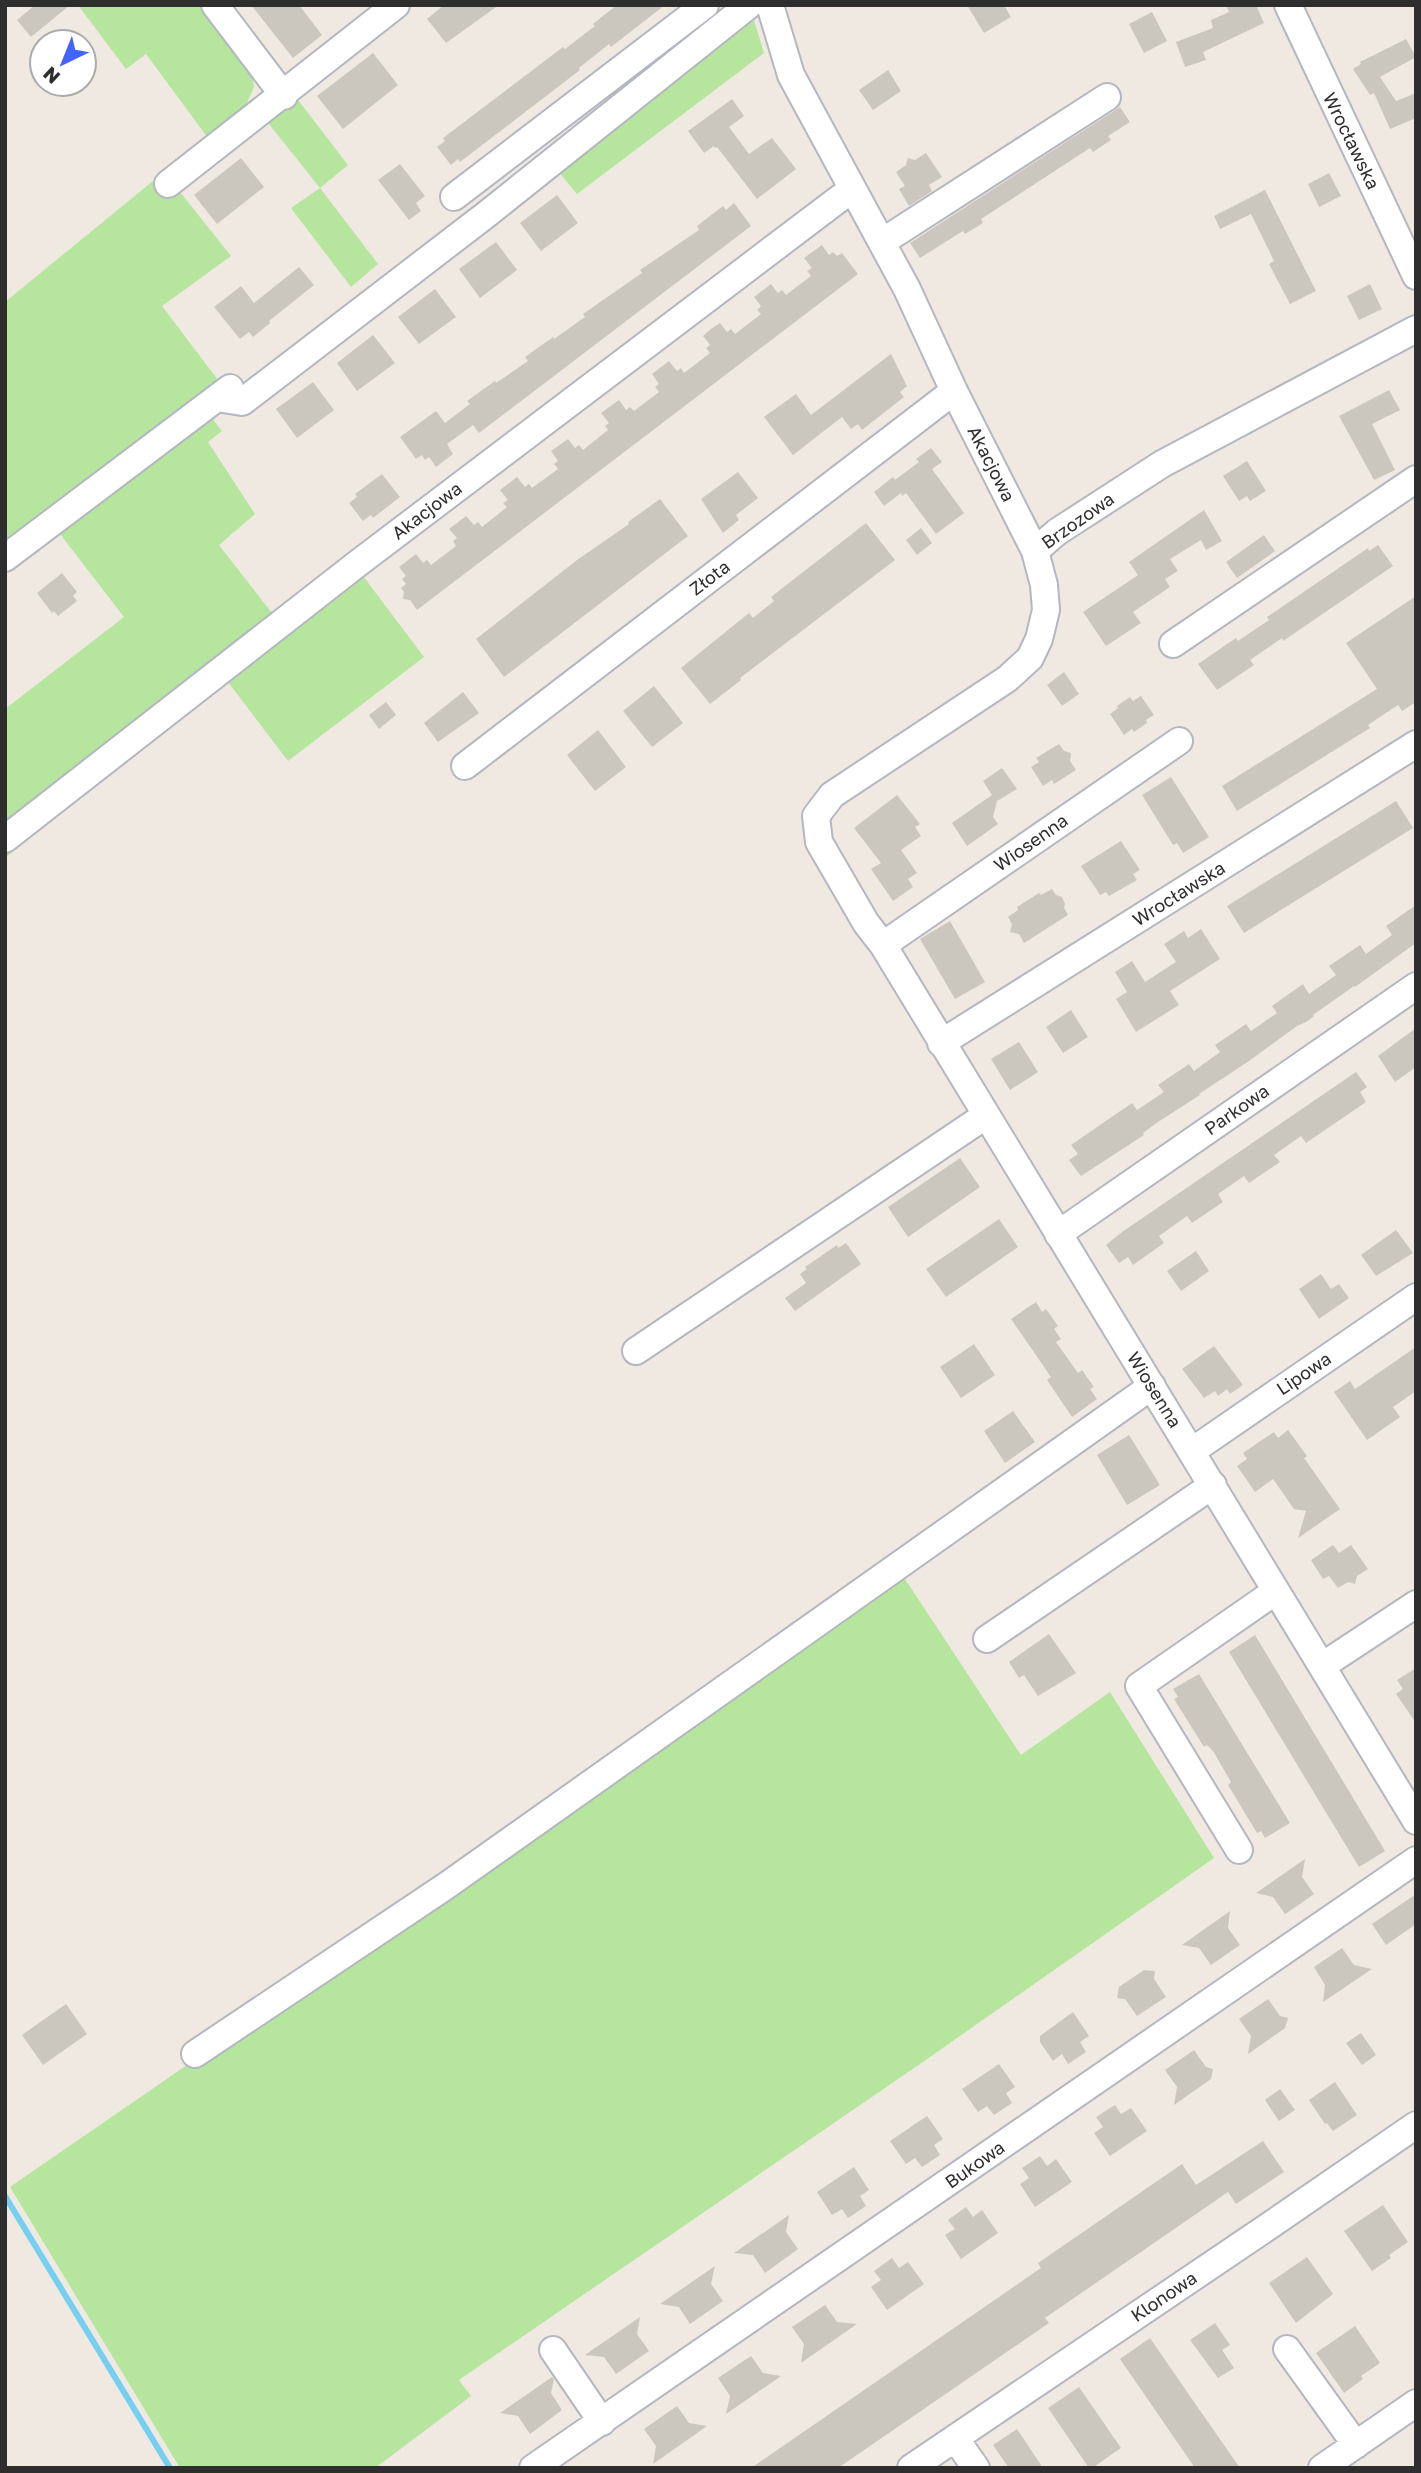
<svg xmlns="http://www.w3.org/2000/svg" width="1421" height="2473" font-family="'Golos Text',sans-serif">
<style>
.grass{fill:#b6e59e}
.lines{fill:none;stroke-linecap:round;stroke-linejoin:round}
.stream{stroke:#75cff0;stroke-width:6}
.building{fill:#cbc7bf}
.minor-casing{stroke:#b4b7c1;stroke-width:30}
.minor{stroke:#fff;stroke-width:26}
.labels{text-anchor:middle;stroke-width:5;stroke-linejoin:round;paint-order:stroke}
.street-label{font-size:18px;fill:#2e2e2e;stroke:#fff}
</style>
<rect width="100%" height="100%" fill="#efe9e1"/>
<!-- grass -->
<path class="grass" d="M78 5H206L251 71 254 87 242 114 208 138 146 54 126 69Z
M754 20 764 53 577 194 559 172Z
M295 96 348 165 320 188 378 264 351 287 291 208 320 188 265 119Z
M164 172 231 256 162 306 221 384 5 551V302Z
M208 413 222 431 208 442 255 514 219 545 272 613 363 576 424 657 288 761 228 682 5 858V709L124 617 57 530Z
M901 1573 1021 1755 1110 1692 1214 1858 920 2064 459 2380 471 2396 375 2468H180L10 2187Z"/>
<g class="lines">
<!-- stream -->
<path class="stream" d="M5 2196 170 2468"/>
</g>
<!-- building -->
<path class="building" d="M35 5H70L31 37 17 20Z
M251 5H299L322 35 293 58Z
M444 5H499L446 43 427 19Z
M617 5H665L611 47 609 44 579 68 580 70 460 162 458 159 451 165 437 147 445 141 443 138 563 47 565 49 595 26 593 24Z
M967 5H1004L1011 17 984 33Z
M1226 5H1256L1264 23 1203 52 1206 60 1185 67 1176 42 1213 28 1211 20 1229 12Z
M1152 12 1167 41 1144 53 1129 24Z
M1406 39 1416 57 1380 77 1396 101 1416 93V118L1390 129 1374 93 1370 95 1353 69 1361 64 1360 62Z
M373 53 398 85 343 129 317 96Z
M888 70 901 91 873 110 859 90Z
M732 99 744 116 729 127 749 154 772 138 796 169 757 199 717 147 715 148 714 146 704 153 688 131Z
M1120 107 1130 122 1108 136 1111 140 1093 152 1090 148 981 219 983 223 965 234 963 231 920 258 910 243Z
M926 153 942 177 929 185 932 191 909 206 899 189 905 186 896 172 906 165 908 158 915 160Z
M241 158 264 187 217 224 194 195Z
M400 164 425 196 416 203 421 211 409 220 378 180Z
M1329 173 1341 196 1319 207 1308 184Z
M1265 190 1316 291 1290 304 1269 264 1274 261 1251 214 1220 229 1214 216Z
M557 195 578 223 541 251 520 223Z
M734 203 751 226 479 433 473 425 447 444 453 454 436 467 429 457 425 460 422 455 416 459 400 437 436 411 445 423 470 404 467 401 495 381 496 383 528 361 525 357 553 337 554 339 585 317 583 314 642 273 640 270 699 230 697 226 723 206 726 210Z
M496 242 517 270 480 298 459 269Z
M822 245 829 255 833 252 837 256 842 253 858 274 417 610 410 600 403 599 404 592 401 588 406 584 402 579 406 576 399 567 416 554 423 563 427 560 431 565 456 546 453 541 457 538 449 529 466 516 474 525 478 522 482 527 507 507 503 503 508 500 500 490 517 477 525 487 529 484 532 488 558 469 554 464 558 461 551 451 568 439 575 448 579 445 583 450 608 430 605 426 609 423 601 413 619 400 626 410 630 407 634 411 659 392 655 387 659 384 652 374 669 361 677 371 681 368 684 373 710 353 706 348 710 345 703 336 711 329 720 323 727 332 731 329 735 334 761 314 757 310 761 306 754 297 771 284 778 293 782 290 786 295 811 276 807 271 812 268 804 258Z
M299 267 314 285 269 321 270 323 253 337 249 332 240 339 214 307 241 286 254 303Z
M1370 284 1382 309 1359 320 1347 296Z
M435 289 456 317 419 344 398 317Z
M373 335 395 363 357 391 337 363Z
M891 354 907 386 900 392 904 397 862 430 858 424 851 429 842 417 793 455 764 417 796 394 811 415Z
M313 382 334 410 297 438 276 409Z
M1389 390 1400 410 1372 424 1395 470 1374 480 1339 416Z
M931 448 942 462 932 469 964 513 936 534 906 493 902 496 901 493 884 506 874 492 893 477 895 480 919 462 916 459Z
M1247 461 1266 491 1250 501 1247 496 1239 501 1223 476Z
M738 472 758 498 736 515 739 520 723 533 701 499Z
M382 474 400 497 373 518 371 515 363 521 349 503 357 497 355 494Z
M660 499 688 536 504 677 476 639 577 560 629 524 628 522Z
M1204 510 1222 541 1206 550 1201 540 1170 559 1178 571 1165 579 1170 587 1133 612 1141 623 1106 646 1083 612 1138 575 1129 562Z
M866 523 895 560 740 678 741 680 710 704 681 668 749 613 753 618 774 601 771 597Z
M921 528 932 543 917 555 906 540Z
M1264 535 1275 551 1237 578 1226 562Z
M1378 545 1393 566 1283 641 1282 638 1250 660 1254 665 1217 690 1198 664 1236 638 1238 641 1269 620 1267 617 1368 548 1369 551Z
M62 573 77 592 73 596 77 601 58 616 54 611 52 613 37 593Z
M1416 596V702L1402 711 1398 705 1368 725 1370 728 1237 811 1222 786 1377 689 1346 643Z
M1064 672 1079 694 1062 706 1047 685Z
M654 686 683 723 652 747 623 711Z
M463 692 479 713 438 742 424 723Z
M1141 696 1154 715 1146 720 1147 723 1134 732 1132 729 1124 735 1110 714 1118 708 1117 706 1130 697 1133 701Z
M386 702 396 715 379 729 369 715Z
M598 730 626 767 595 791 567 755Z
M1059 744 1064 751 1071 753 1070 761 1076 770 1054 784 1052 780 1043 786 1031 767 1039 762 1036 758Z
M1002 768 1017 789 997 801 993 817 998 824 967 846 952 823 992 795 983 781Z
M1171 777 1209 837 1183 853 1177 843 1173 845 1142 795Z
M897 795 920 824 915 827 921 836 901 850 917 873 908 879 913 887 893 901 871 869 881 863 854 828Z
M1396 801 1413 828 1244 933 1227 906Z
M1121 841 1140 870 1133 874 1137 880 1109 896 1106 892 1100 895 1081 866Z
M1052 889 1056 895 1062 897 1065 904 1064 908 1068 915 1024 943 1019 934 1010 932 1012 924 1008 917 1018 910 1017 907 1039 893 1041 895Z
M1416 905V943L1355 987 1354 986 1313 1015 1314 1016 1306 1022 1297 1026 1249 1061 1199 1094 1200 1095 1158 1122 1143 1133 1144 1135 1081 1176 1069 1160 1078 1154 1071 1145 1132 1103 1137 1110 1164 1092 1158 1085 1189 1064 1194 1071 1220 1052 1215 1045 1246 1024 1251 1031 1277 1013 1272 1006 1303 984 1309 994 1336 975 1329 966 1360 945 1366 954 1392 935 1386 926Z
M950 921 985 982 955 999 920 939Z
M1201 929 1220 959 1170 991 1179 1005 1136 1032 1116 999 1127 992 1115 972 1132 961 1145 982 1176 962 1164 944 1184 931 1188 938Z
M1071 1010 1088 1037 1063 1053 1046 1027Z
M1416 1028V1067L1395 1082 1378 1056Z
M1019 1042 1038 1072 1010 1090 991 1059Z
M1356 1072 1367 1087 1360 1092 1366 1102 1306 1143 1301 1136 1274 1155 1280 1162 1249 1183 1244 1176 1218 1194 1223 1202 1192 1223 1187 1216 1159 1236 1164 1243 1133 1265 1128 1257 1119 1263 1106 1245 1122 1232Z
M960 1158 980 1187 908 1237 888 1207Z
M999 1219 1018 1247 946 1297 926 1269Z
M1396 1230 1413 1253 1376 1276 1361 1255Z
M846 1243 861 1264 795 1311 785 1298 806 1283 800 1274 807 1269 805 1267 837 1245 838 1248Z
M1196 1251 1209 1271 1181 1291 1167 1271Z
M1321 1274 1331 1289 1339 1284 1349 1298 1319 1319 1299 1289Z
M1036 1302 1042 1312 1046 1309 1058 1326 1054 1329 1061 1339 1056 1342 1078 1373 1082 1370 1094 1387 1090 1389 1097 1399 1072 1417 1047 1380 1051 1377 1011 1319Z
M974 1344 995 1375 961 1398 940 1367Z
M1214 1346 1243 1385 1230 1394 1227 1389 1218 1396 1215 1391 1204 1398 1182 1369Z
M1416 1347V1391L1393 1407 1400 1417 1367 1440 1334 1392 1350 1381 1355 1389Z
M1013 1411 1035 1442 1005 1463 984 1431Z
M1288 1430 1307 1456 1304 1458 1340 1509 1298 1538 1306 1511 1294 1509 1273 1479 1255 1492 1237 1466 1247 1459 1243 1453 1274 1432 1278 1438Z
M1129 1435 1160 1485 1127 1505 1097 1455Z
M1333 1545 1339 1553 1351 1545 1368 1569 1357 1576 1355 1584 1348 1582 1338 1588 1329 1576 1323 1579 1311 1560Z
M1049 1634 1076 1673 1038 1696 1024 1675 1019 1678 1009 1662Z
M1255 1635 1385 1851 1359 1867 1229 1652Z
M1416 1668V1723L1396 1694 1403 1689 1397 1680Z
M1199 1674 1290 1823 1265 1838 1261 1831 1257 1833 1228 1785 1231 1782 1213 1751 1207 1745 1204 1747 1174 1699 1178 1697 1173 1689Z
M1305 1859 1302 1877 1314 1894 1300 1904 1285 1914 1273 1897 1256 1893Z
M1416 1894V1924L1386 1945 1372 1924Z
M1230 1911 1228 1928 1240 1945 1211 1965 1199 1948 1182 1945Z
M1342 1948 1354 1965 1372 1969 1323 2002 1325 1985 1314 1967Z
M1144 1970 1155 1971 1154 1979 1166 1997 1137 2016 1125 1999 1117 1998 1119 1987Z
M1268 1999 1280 2016 1288 2018 1285 2028 1248 2054 1251 2036 1239 2019Z
M66 2004 87 2034 43 2065 22 2035Z
M1073 2012 1089 2036 1080 2042 1086 2052 1068 2064 1062 2054 1053 2061 1040 2042V2036Z
M1361 2033 1376 2055 1362 2065 1346 2043Z
M1194 2050 1206 2067 1213 2069 1211 2079 1174 2105 1177 2087 1165 2070Z
M999 2064 1015 2087 1006 2093 1012 2103 994 2115 987 2106 978 2112 962 2089Z
M1335 2082 1357 2115 1333 2131 1327 2123 1325 2124 1309 2100Z
M1280 2089 1295 2110 1279 2121 1265 2100Z
M1115 2105 1121 2114 1131 2108 1147 2131 1110 2156 1094 2133 1103 2127 1096 2117Z
M927 2116 943 2139 934 2145 940 2155 922 2167 915 2158 906 2164 890 2141Z
M1263 2141 1284 2172 1236 2204 1228 2192 1045 2318 1049 2323 838 2468H751L1041 2268 1038 2263 1182 2164 1196 2185Z
M1040 2156 1047 2166 1056 2159 1072 2182 1035 2207 1020 2184 1029 2178 1022 2168Z
M854 2167 869 2190 860 2196 866 2206 848 2218 842 2209 832 2215 817 2192Z
M1383 2205 1408 2242 1389 2255 1391 2258 1372 2271 1344 2231Z
M966 2207 973 2217 982 2210 998 2233 961 2259 945 2235 955 2229 948 2220Z
M789 2215 786 2232 798 2249 765 2273 753 2255 734 2253Z
M1307 2257 1333 2294 1296 2323 1269 2283Z
M892 2258 899 2268 908 2262 924 2284 887 2310 871 2287 881 2280 874 2271Z
M715 2266 711 2284 723 2301 690 2324 679 2307 660 2304Z
M825 2305 837 2322 857 2324 801 2363 804 2344 792 2327Z
M640 2317 637 2334 649 2351 616 2374 604 2357 585 2355Z
M1215 2323 1230 2345 1222 2350 1234 2368 1218 2378 1190 2340Z
M1355 2326 1380 2363 1361 2376 1363 2379 1344 2393 1316 2353Z
M1150 2338 1192 2399 1240 2468H1195L1120 2359Z
M751 2356 763 2373 781 2376 726 2414 730 2396 718 2378Z
M552 2377 554 2379 551 2393 562 2410 530 2434 518 2416 500 2413Z
M1079 2387 1121 2448 1092 2468H1089L1048 2408Z
M677 2406 689 2423 707 2426 653 2464 656 2446 644 2429Z
M1017 2429 1043 2468H1009L993 2445Z"/>
<g class="lines">
<!-- minor casing -->
<g class="minor-casing">
<path id="minor" d="M215 5 284 96
M770 5 791 75 907 289 954 391 1035 551 1044 585 1046 610 1039 639 1030 658 1007 679 832 795 816 816 819 842 866 923 883 945 1416 1821
M1288 5 1416 276
M168 184 396 5
M454 197 705 5
M882 242 1107 97
M217 398 242 402 487 214 749 5
M1035 551 1057 532 1162 464 1416 329
M5 558 230 388
M1173 644 1416 479
M465 766 954 391
M5 839 357 564 852 189
M883 945 1179 741
M941 1043 1416 744
M1058 1234 1416 986
M636 1351 985 1116
M1192 1451 1416 1297
M987 1639 1213 1485
M1322 1666 1416 1604
M1239 1850 1139 1686 1276 1591
M195 2054 446 1886 1152 1386
M1287 2349 1356 2445
M553 2350 602 2422
M955 2438 976 2468
M533 2468 1416 1860
M911 2468 1269 2226 1416 2125
M1322 2468 1416 2403"/>
</g>
<!-- minor -->
<use href="#minor" class="minor"/>
</g>
<g class="labels">
<!-- street labels -->
<g class="street-label">
<text transform="translate(1351 141) rotate(64)" y="6">Wrocławska</text>
<text transform="translate(991 464) rotate(63)" y="6">Akacjowa</text>
<text transform="translate(427 511) rotate(-37)" y="6">Akacjowa</text>
<text transform="translate(1078 521) rotate(-35)" y="6">Brzozowa</text>
<text transform="translate(710 578) rotate(-37)" y="6">Złota</text>
<text transform="translate(1031 843) rotate(-35)" y="6">Wiosenna</text>
<text transform="translate(1179 894) rotate(-32)" y="6">Wrocławska</text>
<text transform="translate(1237 1110) rotate(-35)" y="6">Parkowa</text>
<text transform="translate(1304 1374) rotate(-34)" y="6">Lipowa</text>
<text transform="translate(1154 1390) rotate(58)" y="6">Wiosenna</text>
<text transform="translate(975 2165) rotate(-35)" y="6">Bukowa</text>
<text transform="translate(1164 2297) rotate(-34)" y="6">Klonowa</text>
</g>
</g>
<!-- border -->
<rect width="1421" height="2473" fill="none" stroke="#2e2e2e" stroke-width="14"/>
<!-- north arrow -->
<g transform="translate(63 63) rotate(223)"><circle r="33" fill="#ffffff" stroke="#ababab" stroke-width="2"/>
<path d="M0-5L12 26L0 18L-12 26Z" fill="#4264fb"/>
<text y="-10" font-size="19" font-weight="bold" text-anchor="middle" fill="#2e2e2e">N</text>
</g>
</svg>
